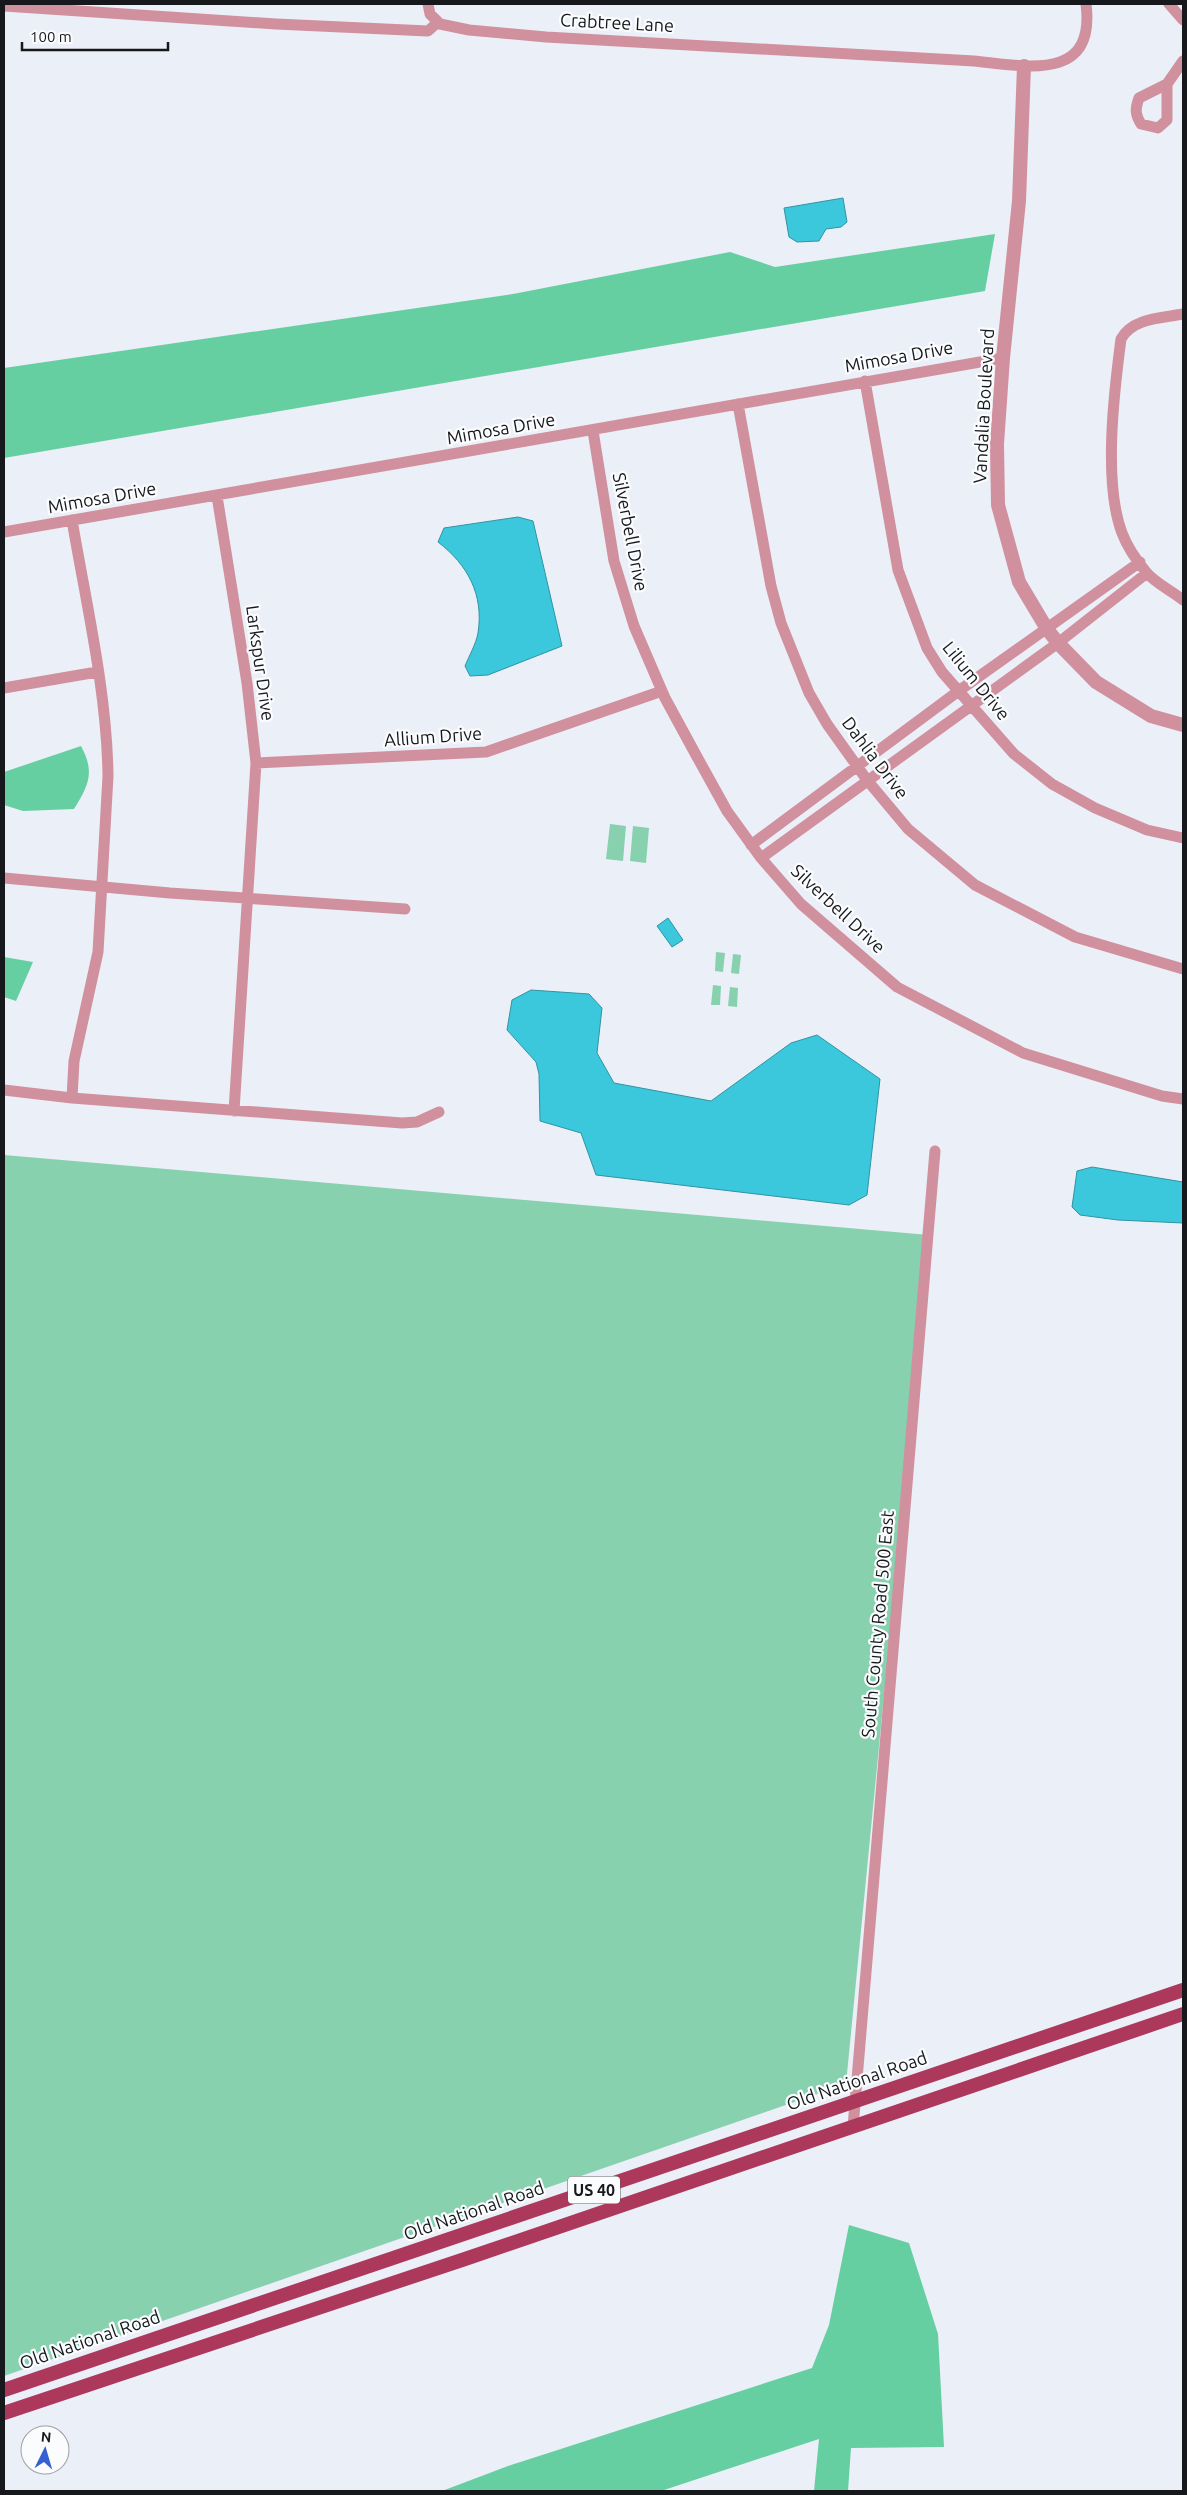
<svg xmlns="http://www.w3.org/2000/svg" width="1187" height="2495" font-family="Ubuntu,sans-serif">
<style>
.green{fill:#87d1af}
.forest{fill:#65cfa2}
.water{fill:#3cc8dc;stroke:#3193a2}
.lines{fill:none;stroke-linecap:round;stroke-linejoin:round}
.minor{stroke:#d1909d;stroke-width:11}
.tertiary{stroke:#d1909d;stroke-width:14}
.primary{stroke:#ac395b;stroke-width:14}
.labels{text-anchor:middle;stroke-width:4.5;stroke-linejoin:round;paint-order:stroke}
.shield{fill:#fbfcfe;stroke:#5b5c5f;stroke-width:1}
.shield-label{font-size:16px;font-weight:bold;fill:#16181b}
.street-label{font-size:18px;fill:#16181b;stroke:#fbfcfe}
</style>
<rect width="100%" height="100%" fill="#ebeff7"/>
<!-- green -->
<path class="green" d="M610 824 626 826 623 861 606 859Z
M633 826 649 828 646 863 630 861Z
M716 952 725 953 723 972 715 971Z
M733 954 741 955 739 974 731 973Z
M713 985 721 986 720 1005H711Z
M730 987 738 988 737 1007 728 1006Z
M4 1155 929 1235 846 2084 4 2376Z"/>
<!-- forest -->
<path class="forest" d="M995 234 985 291 4 458V368L513 294 730 252 775 267Z
M81 746C95 772 89 785 74 809L23 811 4 805V772Z
M4 957 33 962 16 1001 4 997Z
M849 2225 909 2243 938 2334 944 2447 851 2448 848 2491H814L819 2439 661 2491H442L508 2466 812 2368 829 2325Z"/>
<!-- water -->
<path class="water" d="M843 198 847 222 841 227 826 229 819 241 797 242 789 237 784 208Z
M518 517 533 521 562 646 488 675 470 676 465 666C469 656 476 644 478 633 484 595 468 565 438 542L444 528Z
M668 918 683 940 672 947 657 926Z
M531 990 589 994 602 1008 597 1053 614 1083 711 1101 791 1043 817 1035 880 1079 867 1195 849 1205 596 1175 581 1133 540 1121 539 1074 536 1062 507 1030 512 1000Z
M1092 1167 1183 1182V1223L1118 1220 1080 1215 1072 1207 1077 1171Z"/>
<g class="lines">
<!-- minor -->
<path class="minor" d="M428 4 430 14 440 24 469 30 546 37 974 61C1025 66 1096 83 1086 4
M1169 4 1183 20
M4 6 276 24 428 31 437 23
M1167 84V120L1158 128 1141 124C1135 114 1135 109 1139 98L1167 84 1183 61
M1183 314C1162 318 1132 318 1121 339 1114 392 1103 483 1122 533 1127 546 1137 561 1146 572 1155 583 1172 591 1183 600
M865 381 898 570 927 648 942 672 1014 754 1052 784 1095 808 1147 830 1183 838
M738 404 771 586 781 623 809 693 827 724 867 780 908 829 975 885 1075 937 1183 969
M593 431 614 561 634 626 665 698 696 755 727 811 761 858 801 904 897 987 1023 1053 1162 1096 1183 1099
M217 496 247 683 256 763 234 1111
M4 532 1003 358
M4 688 97 672
M256 763 486 752 662 691
M751 845 960 690 1140 562
M761 858 1058 643 1147 573
M4 878 170 893 405 909
M4 1090 72 1098 402 1123 417 1122 439 1112
M72 1098 74 1061 98 952 108 776C107 692 86 603 72 520
M853 2127 935 1151"/>
<!-- tertiary -->
<path class="tertiary" d="M1024 66 1019 201 1003 358 997 444 998 505 1019 582 1047 629 1058 643 1096 682 1151 716 1183 725"/>
<!-- primary -->
<path class="primary" d="M4 2390 1183 1990
M4 2413 465 2259 1183 2014"/>
</g>
<g class="labels">
<!-- shield labels -->
<rect class="shield" x="568" y="2176.5" width="52" height="27" rx="4"/>
<g class="shield-label">
<text x="594" y="2196">US 40</text>
</g>
<!-- street labels -->
<g class="street-label">
<text transform="translate(617 23) rotate(3)" y="6">Crabtree Lane</text>
<text transform="translate(899 357) rotate(-10)" y="6">Mimosa Drive</text>
<text transform="translate(984 406) rotate(-87)" y="6">Vandalia Boulevard</text>
<text transform="translate(501 429) rotate(-10)" y="6">Mimosa Drive</text>
<text transform="translate(102 498) rotate(-10)" y="6">Mimosa Drive</text>
<text transform="translate(630 532) rotate(79)" y="6">Silverbell Drive</text>
<text transform="translate(260 663) rotate(82)" y="6">Larkspur Drive</text>
<text transform="translate(976 681) rotate(51)" y="6">Lilium Drive</text>
<text transform="translate(433 737) rotate(-4)" y="6">Allium Drive</text>
<text transform="translate(875 758) rotate(53)" y="6">Dahlia Drive</text>
<text transform="translate(838 909) rotate(43)" y="6">Silverbell Drive</text>
<text transform="translate(878 1624) rotate(-85)" y="6">South County Road 500 East</text>
<text transform="translate(857 2081) rotate(-19)" y="6">Old National Road</text>
<text transform="translate(474 2211) rotate(-19)" y="6">Old National Road</text>
<text transform="translate(90 2340) rotate(-19)" y="6">Old National Road</text>
</g>
</g>
<!-- border -->
<rect width="1187" height="2495" fill="none" stroke="#16181b" stroke-width="10"/>
<!-- north arrow -->
<g transform="translate(45 2450) rotate(5)"><circle r="24" fill="#fbfcfe" stroke="#9fa1a3"/>
<path d="M0-4L9 19L0 12L-9 19Z" fill="#3561d1"/>
<text y="-8" font-size="14" font-weight="bold" text-anchor="middle" fill="#16181b">N</text>
</g>
<!-- scale -->
<path d="M22 42v8h146v-8" fill="none" stroke="#16181b" stroke-width="2.5"/>
<text x="30" y="42" font-size="15" fill="#16181b" stroke="#fbfcfe" stroke-width="4" paint-order="stroke">100 m</text>
</svg>
